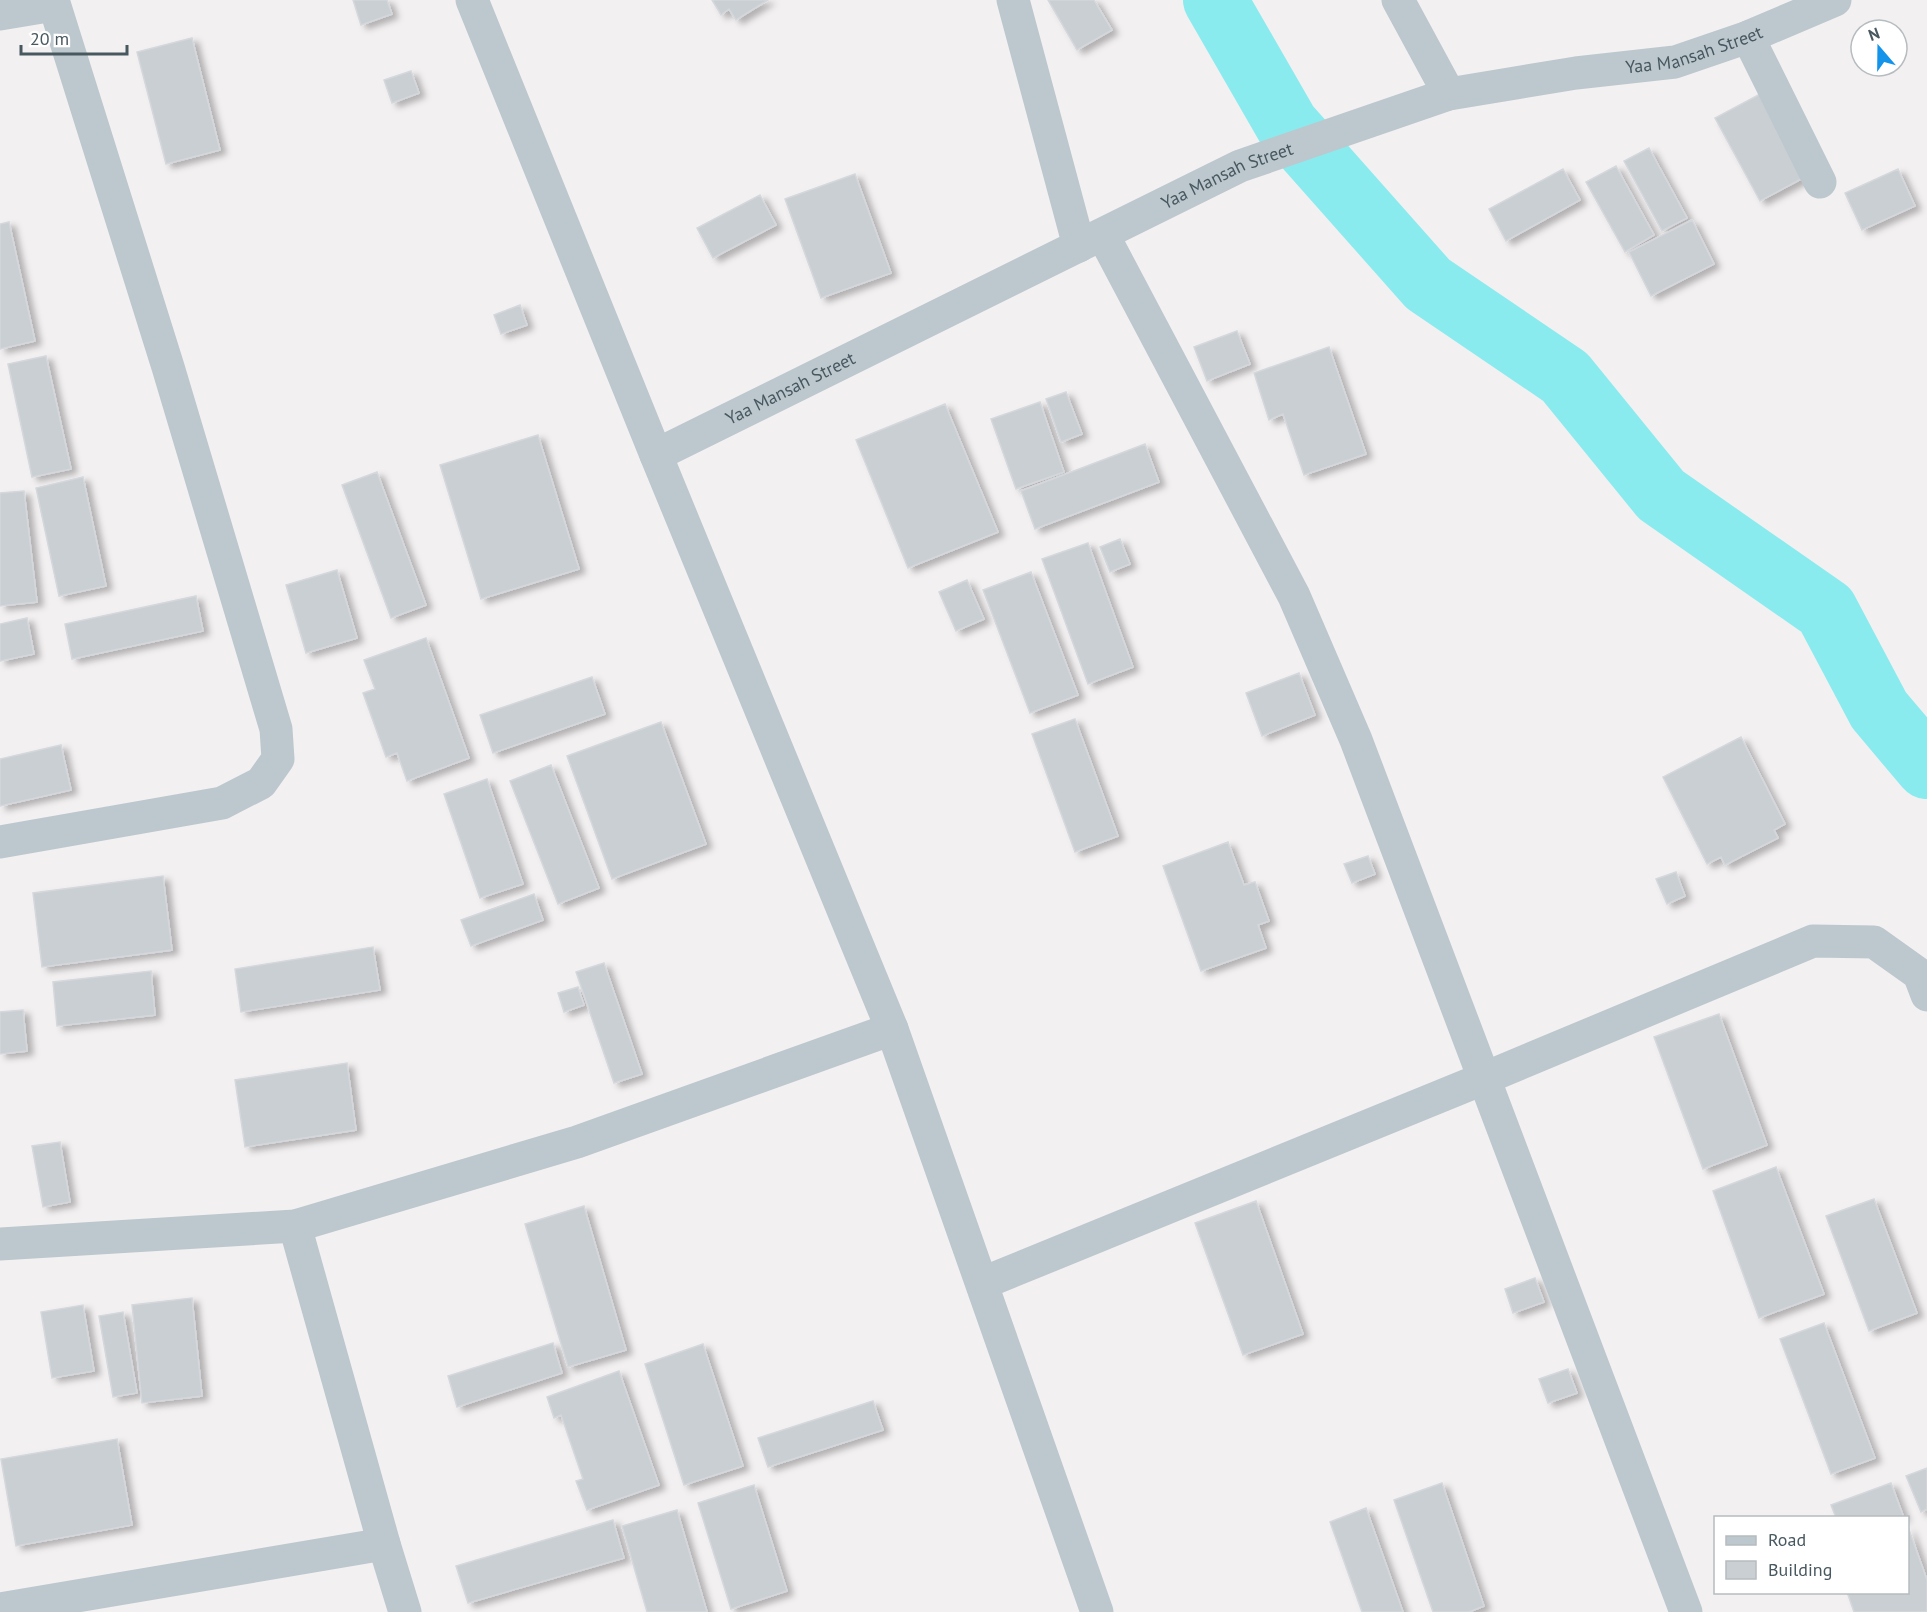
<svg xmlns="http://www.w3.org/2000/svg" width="1927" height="1612" font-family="'PT Sans',sans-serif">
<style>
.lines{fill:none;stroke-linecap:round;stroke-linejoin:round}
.river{stroke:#8aebef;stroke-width:64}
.building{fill:#cacfd3;stroke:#d4d8dc;stroke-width:1.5;filter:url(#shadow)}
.minor{stroke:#bcc8ce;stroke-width:33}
.labels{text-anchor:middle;stroke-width:6;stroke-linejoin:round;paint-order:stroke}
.street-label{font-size:18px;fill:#48585f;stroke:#fff}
</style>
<defs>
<filter id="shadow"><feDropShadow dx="6" dy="4" stdDeviation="3" flood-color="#0004"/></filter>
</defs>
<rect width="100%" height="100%" fill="#f3f0f1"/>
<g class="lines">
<!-- river -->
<path class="river" d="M1215 0 1287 125 1428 284 1565 377 1661 495 1826 610 1879 710 1927 767"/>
</g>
<!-- building -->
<path class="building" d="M353 0H387L392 14 361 25Z
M712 0H768L736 20 729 9 721 15Z
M1048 0H1094L1112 30 1077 50Z
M192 38 220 150 166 164 137 52Z
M411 71 419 93 392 103 384 80Z
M1762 93 1807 176 1760 201 1715 118Z
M1649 148 1687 218 1662 231 1624 161Z
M1616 166 1654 235 1625 252 1586 182Z
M1563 169 1580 200 1506 241 1489 209Z
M1898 169 1915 206 1862 230 1845 193Z
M855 174 891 273 821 298 785 199Z
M760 195 776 225 713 258 697 228Z
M1692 220 1714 264 1651 296 1629 252Z
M9 222 35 341 0 349V224Z
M520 305 527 325 501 334 494 315Z
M1237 331 1250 364 1207 381 1194 347Z
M1329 347 1366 454 1304 475 1283 414 1269 420 1254 373Z
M46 356 71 469 32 477 8 364Z
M1066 392 1082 434 1061 442 1046 399Z
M1040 402 1064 472 1016 489 991 419Z
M945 404 998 532 908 568 856 440Z
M538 435 579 569 481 599 440 465Z
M1145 444 1159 482 1035 529 1021 491Z
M377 472 426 605 391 618 342 485Z
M83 477 106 586 59 596 36 488Z
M24 491 37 602 0 606V493Z
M1120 539 1130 564 1110 572 1100 547Z
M1088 543 1133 667 1088 684 1042 559Z
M337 570 357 638 306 653 286 585Z
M1031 572 1078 695 1030 713 983 590Z
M967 580 984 619 956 631 939 592Z
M196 596 203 631 72 659 65 624Z
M27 618 34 654 0 661V624Z
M426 638 469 758 407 781 397 753 386 757 363 693 375 689 364 660Z
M1299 673 1315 715 1262 736 1246 693Z
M592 677 605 714 493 753 480 715Z
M1075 719 1118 836 1075 852 1032 734Z
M661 722 706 844 612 879 567 756Z
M1741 737 1785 824 1774 830 1778 838 1725 865 1721 857 1707 864 1663 777Z
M61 745 71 790 0 806V759Z
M551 765 599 888 558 904 510 781Z
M487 779 523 884 480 898 444 794Z
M1228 842 1244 885 1255 882 1269 921 1258 925 1266 948 1201 971 1163 866Z
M1368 856 1375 874 1352 883 1344 864Z
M1676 872 1685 896 1667 904 1656 879Z
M163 876 172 950 42 967 33 893Z
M534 894 543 920 471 946 461 920Z
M373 947 380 990 241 1012 235 969Z
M604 963 642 1074 614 1083 576 972Z
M151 971 155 1015 57 1026 53 982Z
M578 987 584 1005 564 1012 558 993Z
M23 1010 27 1051 0 1054V1012Z
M1719 1014 1767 1145 1703 1169 1654 1037Z
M347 1063 356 1130 245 1147 235 1080Z
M60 1142 70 1202 43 1207 32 1146Z
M1776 1167 1824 1294 1759 1318 1713 1191Z
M1874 1199 1917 1313 1869 1331 1826 1216Z
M1256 1201 1303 1334 1243 1355 1195 1223Z
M584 1206 626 1350 568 1367 525 1224Z
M1535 1278 1544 1302 1513 1313 1505 1289Z
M192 1298 202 1396 142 1403 132 1305Z
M83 1305 94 1371 52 1378 41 1312Z
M123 1312 137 1393 113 1397 99 1316Z
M1824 1323 1875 1458 1831 1474 1780 1339Z
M553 1343 562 1373 457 1407 448 1376Z
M703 1344 743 1466 684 1485 645 1364Z
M1568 1369 1577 1393 1548 1403 1539 1379Z
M619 1371 659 1485 587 1510 576 1481 583 1479 561 1415 554 1418 547 1397Z
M873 1401 883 1430 768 1467 758 1438Z
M117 1439 132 1525 16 1546 1 1459Z
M1927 1468V1509L1921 1512 1906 1476Z
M1442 1483 1484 1606 1469 1612H1433L1394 1500Z
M1891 1483 1904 1518H1836L1831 1505Z
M754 1485 787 1591 731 1609 698 1503Z
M1366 1508 1403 1612H1362L1330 1522Z
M677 1510 707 1612H647L622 1526Z
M613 1520 624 1558 468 1603 456 1566Z
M1908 1527 1927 1580V1612H1854L1847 1592H1908Z"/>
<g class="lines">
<!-- minor -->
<g class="minor">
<path d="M472 0 656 455 892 1029 1097 1612"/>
<path d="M1013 0 1079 246"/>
<path d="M1398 0 1449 94"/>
<path d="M0 14 54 5"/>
<path d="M1748 37 1820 182"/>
<path d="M1103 235 1294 596 1356 740 1686 1612"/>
<path id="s1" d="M656 455 1240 166 1449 94 1576 73 1675 62 1748 37 1835 0"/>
<path d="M0 842 222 803 261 783 278 759 276 729 168 367 53 0"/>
<path d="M295 1226 384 1544 405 1612"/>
<path d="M0 1244 295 1226 577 1142 892 1029"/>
<path d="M983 1283 1485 1078 1813 941 1874 942 1919 974 1927 995"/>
<path d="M0 1609 384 1544"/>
</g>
</g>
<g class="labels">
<!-- street labels -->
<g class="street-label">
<text dy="6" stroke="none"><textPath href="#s1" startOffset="1122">Yaa Mansah Street</textPath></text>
<text dy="6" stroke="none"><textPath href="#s1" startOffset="636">Yaa Mansah Street</textPath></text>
<text dy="6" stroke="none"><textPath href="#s1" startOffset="150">Yaa Mansah Street</textPath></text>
</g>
</g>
<!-- legend -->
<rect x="1714" y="1516" width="195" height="78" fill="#ffffff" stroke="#b6bcbf" stroke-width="1.5"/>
<rect x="1726" y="1536" width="30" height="9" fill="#bcc8ce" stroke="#b6bcbf" stroke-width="1.5"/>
<text x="1768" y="1546" font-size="18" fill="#48585f">Road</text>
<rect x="1726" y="1561" width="30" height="18" fill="#cacfd3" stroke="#b6bcbf" stroke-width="1.5"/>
<text x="1768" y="1576" font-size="18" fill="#48585f">Building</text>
<!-- north arrow -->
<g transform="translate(1879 48) rotate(340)"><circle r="28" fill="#ffffff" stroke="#b6bcbf" stroke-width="1.5"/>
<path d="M0-4.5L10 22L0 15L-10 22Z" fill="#1394ea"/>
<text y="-9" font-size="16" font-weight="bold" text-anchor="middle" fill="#48585f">N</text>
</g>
<!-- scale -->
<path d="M21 45v9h106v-9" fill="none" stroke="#48585f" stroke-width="3"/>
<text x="30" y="45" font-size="18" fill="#48585f" stroke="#ffffff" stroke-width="4.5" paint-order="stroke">20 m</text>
</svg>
